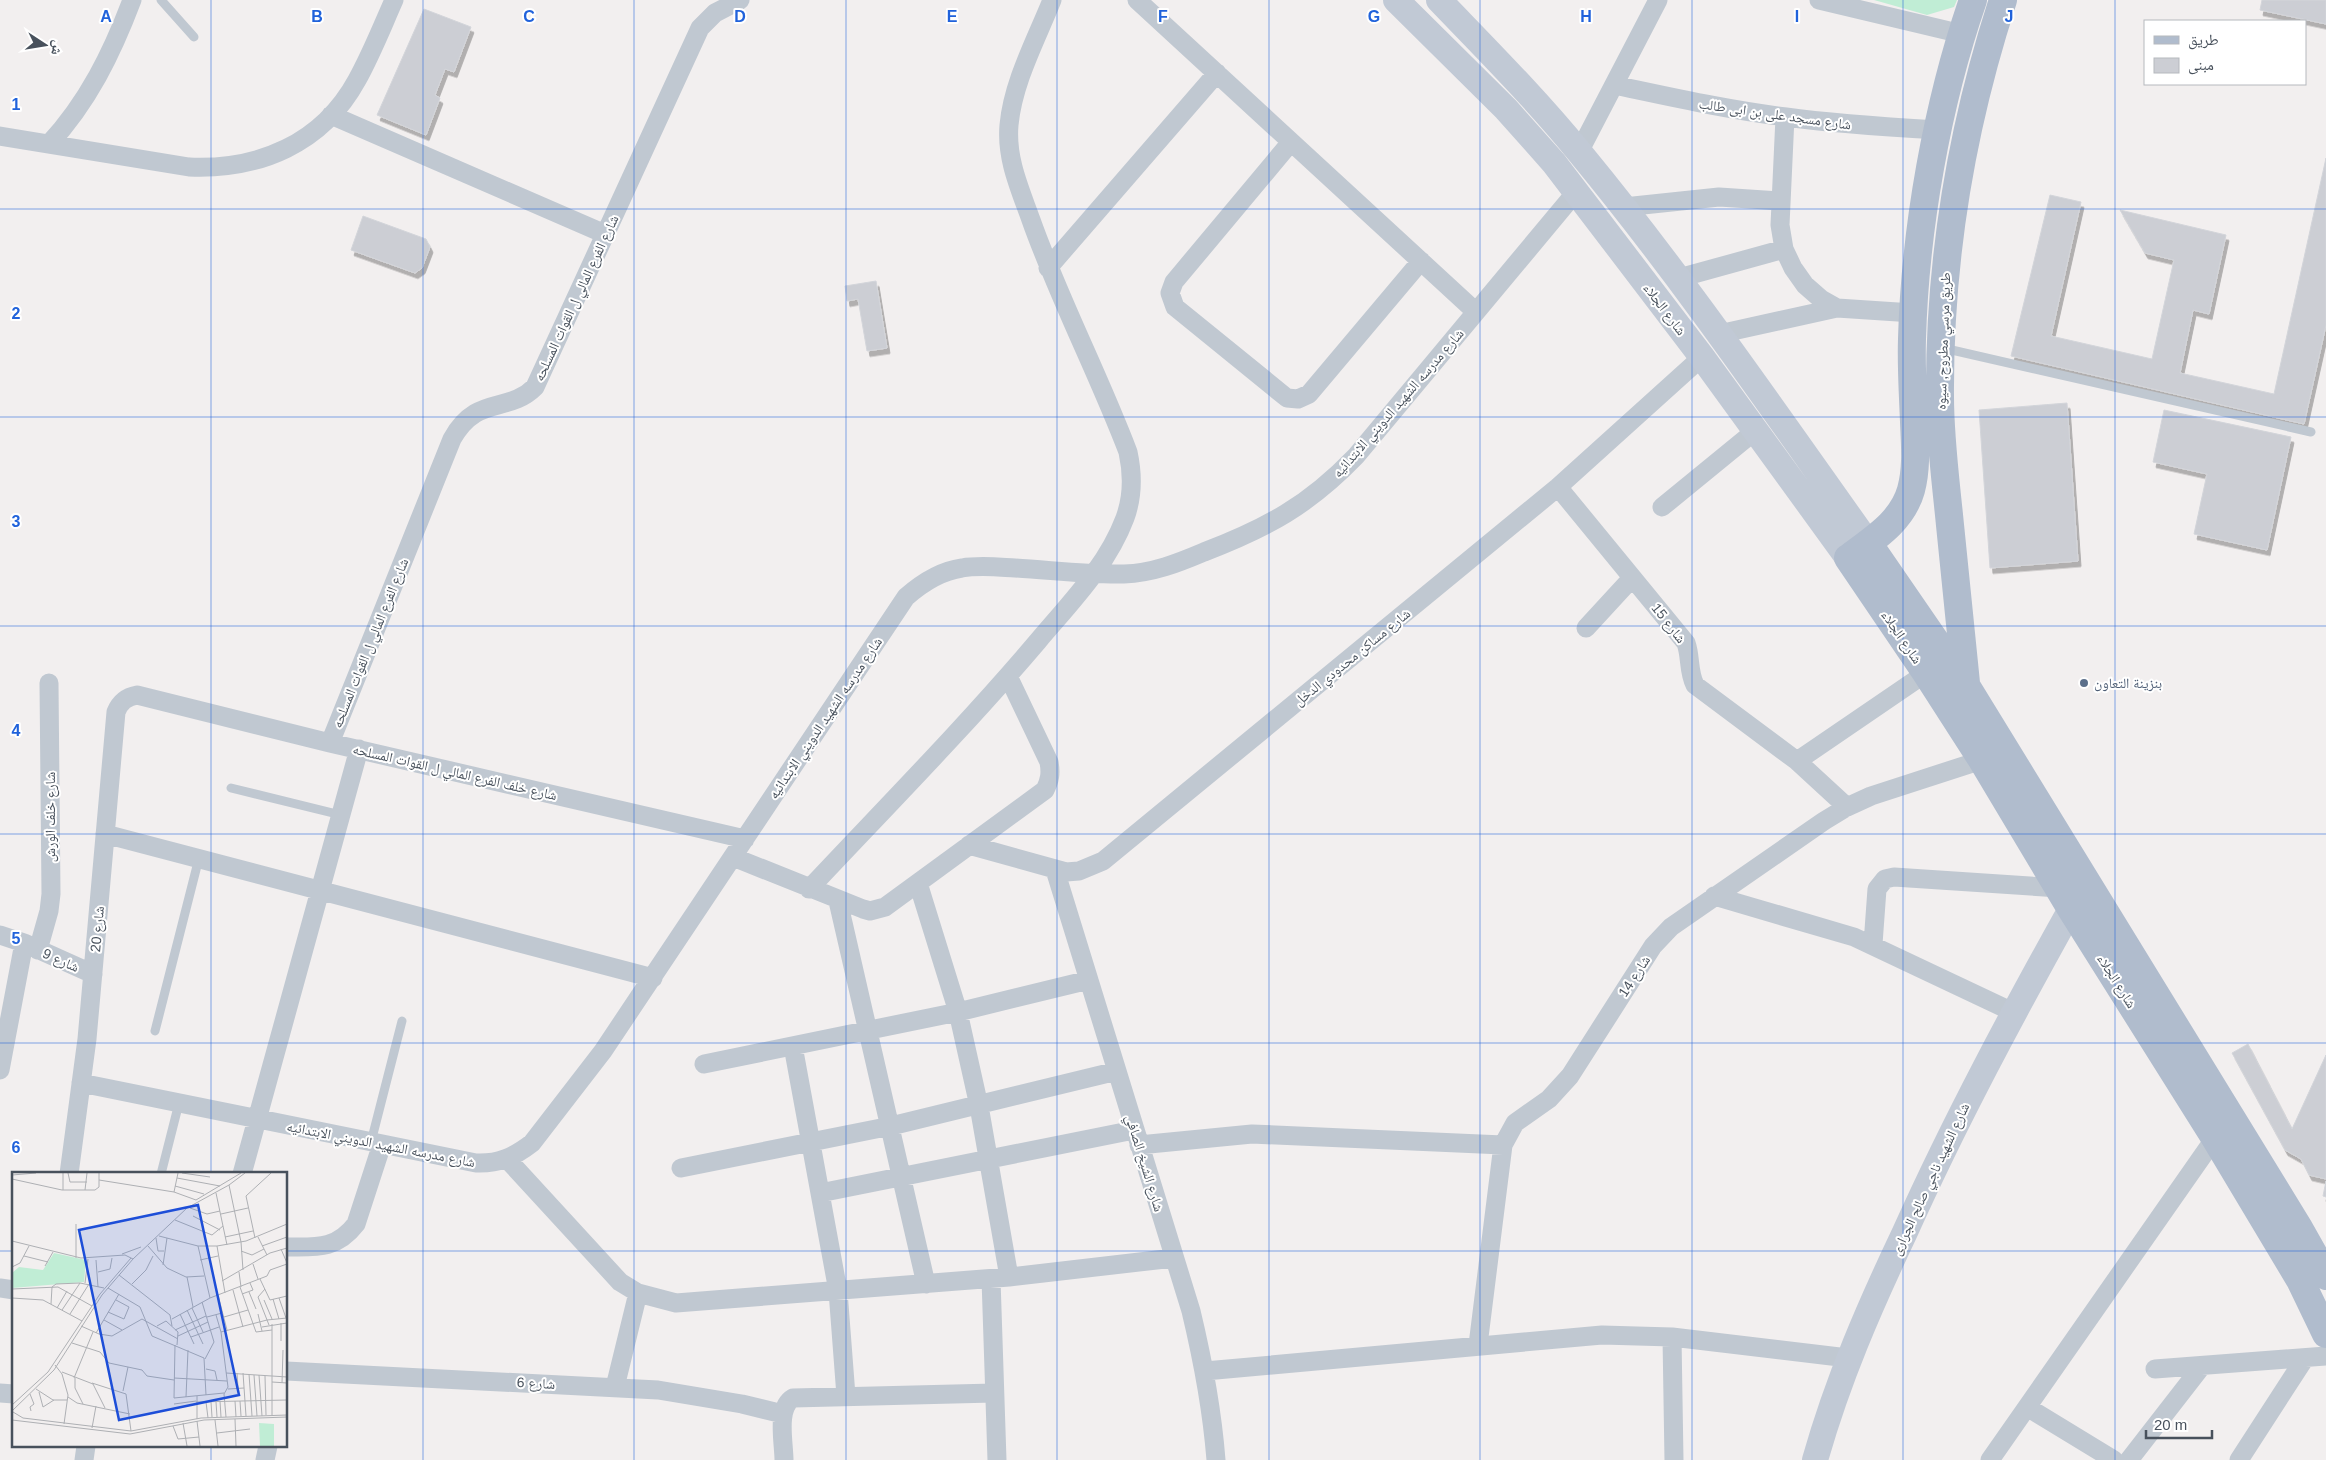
<svg xmlns="http://www.w3.org/2000/svg" width="2326" height="1460" font-family="Arial,'Noto Naskh Arabic',sans-serif">
<style>
.green{fill:#c0edd5}
.building{fill:#ccced4;stroke:#d3d5da;filter:url(#shadow)}
.lines{fill:none;stroke-linecap:round;stroke-linejoin:round}
.lane{stroke:#c0c8d1;stroke-width:9}
.street{stroke:#c0c8d1;stroke-width:19}
.secondary{stroke:#c1c9d5;stroke-width:26}
.primary{stroke:#b0bccd;stroke-width:28}
.grid{fill:none;stroke:#2062db;stroke-width:1;stroke-opacity:0.55}
.service-dot{fill:#5c6f8a;stroke:#fff;stroke-width:2}
.labels{text-anchor:middle;stroke-width:4;stroke-linejoin:round;paint-order:stroke}
.street-label{font-size:14px;fill:#48515c;stroke:#fff}
.service-label{font-size:14px;fill:#4e5e75;stroke:#fff;text-anchor:start}
.inset-road{fill:none;stroke:#aeb0b4;stroke-width:1}
.view{fill:#1d4ed8;fill-opacity:0.15;stroke:#1d4ed8;stroke-width:2.5}
.inset-edge{fill:none;stroke:#48515c;stroke-width:2.5}
.grid-label{font-size:16px;text-anchor:middle;font-weight:bold;fill:#2062db;stroke:#fff;stroke-width:4;stroke-linejoin:round;paint-order:stroke}
</style>
<defs>
<filter id="shadow"><feDropShadow dx="3" dy="5.5" stdDeviation="0" flood-color="#0004"/></filter>
</defs>
<rect width="100%" height="100%" fill="#f2efef"/>
<!-- green -->
<path class="green" d="M1874 0H1957L1954 7 1927 15Z"/>
<!-- building -->
<path class="building" d="M2262 0H2326V24L2260 10Z
M424 9 471 27 454 72 445 69 435 95 440 98 426 135 377 115Z
M2326 158V325L2304 424 2011 356 2050 195 2081 202 2051 336 2152 359 2174 260 2145 253 2120 210 2226 235 2209 314 2193 310 2180 373 2274 394Z
M363 216 426 239 430 247 422 268 415 273 351 250Z
M876 281 887 348 867 351 858 299 847 301 845 286Z
M2067 403 2078 561 1990 568 1979 410Z
M2164 410 2291 437 2267 550 2194 534 2207 474 2153 462Z
M2248 1044 2292 1129 2326 1055V1179L2309 1175 2301 1159 2285 1150 2232 1053Z
M2326 1181V1197L2323 1196Z"/>
<g class="lines">
<!-- lane -->
<path class="lane" d="M161 0 194 37
M1943 348 2311 432
M231 788 341 815
M155 1031 199 858
M371 1142 402 1021
M161 1174 179 1103"/>
<!-- street -->
<path class="street" d="M1137 0 1476 312
M1819 0 1962 34
M1614 85C1671 97 1728 110 1786 117 1836 124 1887 127 1938 130
M331 115 605 234
M1785 117 1780 225 1784 249 1793 268 1805 285 1821 299 1837 308 1913 313
M0 136 189 167C259 170 322 144 357 80 371 55 382 27 394 0
M1291 142 1174 282 1170 293 1175 307 1287 398 1298 399 1309 394 1421 261
M49 144C88 102 112 53 132 0
M1579 152 1658 0
M1624 207 1719 197 1781 201
M1048 268 1217 73
M1679 278 1784 249
M1719 334 1837 308
M1558 487 1686 643C1691 657 1688 671 1695 685L1797 761 1847 807
M1662 507 1755 431
M1586 628 1632 578
M330 743 452 439C477 394 508 414 535 387L700 28 715 13 740 0
M1797 761 1926 673
M105 834 653 978
M969 845 1066 872 1079 871 1103 861 1558 487 1702 357
M733 857 863 909 870 911 885 907 1045 790C1050 780 1051 773 1049 762L1008 676
M1055 870 1191 1311C1203 1361 1212 1409 1216 1460
M918 883 958 1012 979 1106 1009 1277
M809 889C886 807 965 727 1038 641 1070 603 1107 566 1125 518 1133 496 1133 475 1128 452 1098 373 1059 299 1031 220 1020 189 1006 159 1009 125 1013 82 1036 40 1052 0
M1714 896 1854 937 2013 1012
M838 901 926 1284
M0 935 24 943 93 974
M1873 944 1877 889 1885 879 1894 877 2059 888
M38 950 49 911 51 894 49 683
M793 1046 838 1291 846 1396
M704 1064 958 1012 1089 980
M0 1070 24 943
M81 1083 476 1163C498 1164 514 1157 532 1143L603 1051 906 597C922 583 940 571 962 568 979 565 997 567 1015 568 1051 570 1088 575 1124 574 1153 573 1178 563 1204 552 1267 528 1309 505 1356 456L1576 192
M1139 1145 1252 1134 1503 1145
M507 1159 620 1282 638 1293 676 1303 1009 1277 1174 1258
M681 1168 891 1126 1117 1071
M69 1174 87 1039 116 712C120 702 126 697 137 695L330 743 745 839
M242 1174 359 749
M820 1193 1134 1130
M286 1247C316 1247 336 1250 356 1224L382 1144
M991 1279 997 1460
M0 1288 14 1290
M1672 1337 1674 1460
M1478 1345 1503 1145 1515 1123 1549 1099 1570 1076 1653 946 1671 927 1824 821 1847 807 1871 796 1982 760
M2155 1369 2326 1356
M286 1371 658 1390 742 1404 783 1414
M1205 1371 1602 1335 1672 1337 1848 1358
M615 1387 638 1293
M0 1393 14 1394
M2027 1407 2114 1460
M84 1460 86 1446
M265 1460 268 1446
M784 1460C784 1443 776 1408 793 1398L994 1393
M1990 1460 2215 1138
M2129 1460 2202 1366
M2239 1460 2305 1358"/>
<!-- secondary -->
<path class="secondary" d="M1396 0 1506 109 1554 163 1702 357 1848 558
M1439 0C1487 50 1536 99 1580 153 1683 278 1774 411 1868 543
M1815 1460C1838 1379 1869 1308 1905 1232 1955 1121 2012 1015 2071 909"/>
<!-- primary -->
<path class="primary" d="M1973 0C1937 104 1915 229 1912 339 1911 367 1913 395 1914 422 1915 445 1917 468 1911 490 1902 522 1873 539 1848 558L1926 673 1982 760 2071 909 2215 1138 2300 1280 2326 1334
M1868 543 1967 687 2299 1228 2326 1276
M1966 683C1961 630 1955 578 1950 525 1946 483 1940 440 1940 397 1939 262 1961 129 2003 0"/>
</g>
<!-- grid -->
<path class="grid" d="M211 0V1174M423 0V1460M634 0V1460M846 0V1460M1057 0V1460M1269 0V1460M1480 0V1460M1692 0V1460M1903 0V1460M2115 0V1460M0 209H2326M0 417H2326M0 626H2326M0 834H2326M0 1043H2326M0 1251H14M286 1251H2326M211 1446V1460"/>
<!-- markers -->
<circle class="service-dot" cx="2084" cy="683" r="5"/>
<g class="labels">
<!-- street labels -->
<g class="street-label">
<text transform="translate(1775 114) rotate(8)" y="5">شارع مسجد على بن ابى طالب</text>
<text transform="translate(576 298) rotate(-65)" y="5">شارع الفرع المالي ل القوات المسلحه</text>
<text transform="translate(1665 309) rotate(53)" y="5">شارع الجلاء</text>
<text transform="translate(1943 341) rotate(-88)" y="5">طريق مرسي مطروح, سيوه</text>
<text transform="translate(1398 403) rotate(-49)" y="5">شارع مدرسه الشهيد الدويني الابتدائيه</text>
<text transform="translate(1669 623) rotate(52)" y="5">شارع 15</text>
<text transform="translate(1902 637) rotate(56)" y="5">شارع الجلاء</text>
<text transform="translate(370 643) rotate(-68)" y="5">شارع الفرع المالي ل القوات المسلحه</text>
<text transform="translate(1352 657) rotate(-39)" y="5">شارع مساكن محدودي الدخل</text>
<text transform="translate(825 718) rotate(-56)" y="5">شارع مدرسه الشهيد الدويني الابتدائيه</text>
<text transform="translate(455 772) rotate(13)" y="5">شارع خلف الفرع المالي ل القوات المسلحه</text>
<text transform="translate(50 817) rotate(-90)" y="5">شارع خلف الورش</text>
<text transform="translate(97 929) rotate(-85)" y="5">شارع 20</text>
<text transform="translate(61 960) rotate(24)" y="5">شارع 9</text>
<text transform="translate(1634 976) rotate(-57)" y="5">شارع 14</text>
<text transform="translate(2117 981) rotate(58)" y="5">شارع الجلاء</text>
<text transform="translate(381 1144) rotate(11)" y="5">شارع مدرسه الشهيد الدويني الابتدائيه</text>
<text transform="translate(1145 1163) rotate(73)" y="5">شارع الشيخ الصافي</text>
<text transform="translate(1930 1179) rotate(-65)" y="5">شارع الشهيد ناجي صالح الجرارى</text>
<text transform="translate(536 1383) rotate(3)" y="5">شارع 6</text>
</g>
<!-- service labels -->
<g class="service-label">
<text x="2094" y="688">بنزينة التعاون</text>
</g>
</g>
<!-- overview -->
<g transform="translate(12 1172)">
<rect width="275" height="275" fill="#f2efef"/>
<path d="M42 81 74 88 72 110 0 116V101L7 95 31 98ZM247 251 262 252V274H248Z" fill="#c0edd5"/>
<path class="inset-road" d="M51 1V18M56 1 58 10H75M170 1 198 5M0 3 24 1M165 6 208 14M0 7 50 18H83L87 15V1M87 8 162 20 184 28M217 13 229 70 231 98M163 14 192 22M73 18 75 1M162 20 166 1M204 21 215 73M184 28 229 1M178 36 195 42 208 39M209 42 236 36M181 44 208 58M163 48 200 63 211 54M147 64 186 74H205L234 69 275 52M213 65 241 59M246 65 255 83M144 66 146 79H152M243 66 234 24 259 1M0 69 69 86 113 83 121 87 175 36 217 13 233 1M136 74 155 96 174 105 192 104M186 74 198 126M205 74 213 121M250 74 275 65M269 77 275 91M229 79 240 83 252 77M110 82 129 75M12 84 36 90M64 86V52M84 88 86 115M188 88 206 84M241 92 246 107M151 93 155 66M33 94 41 80M0 95 8 91 17 74M86 100 98 97 100 86M227 100 229 115M107 103 158 143 160 154M175 105 181 135M248 107 258 128 275 124M210 109 258 81 275 76M73 111 76 87M120 112 134 98 141 84M228 115 244 160 260 158M96 116 128 135 140 164 192 186 194 223M0 117 46 115 80 134M253 117 246 125 257 153M221 118 231 155M237 120 244 137M230 122 241 118 238 111M206 123 215 158M0 126 31 128 70 149M267 126 274 146M261 127 267 147M252 128 260 147M190 130 202 170 193 187M39 132 40 115 44 112 68 111 92 116M45 136 55 119M180 136 191 160M50 138 68 111M175 138 191 172M96 140 112 147 117 135 104 128M58 142 77 112M168 142 182 172M246 142 250 159M204 143 209 160 255 148 275 146M195 145 210 141M212 145 236 138M160 147 198 126 255 104 258 98 275 92M92 148 110 158M269 151V169M260 152V243M69 154 87 162 100 164 130 147 166 167M145 154 154 149 166 160 165 173M250 155 275 151M163 158 194 144M209 160 216 215 212 222 214 245M84 161 107 122M166 164 196 150M179 165 207 155M60 171 88 180 97 191 130 198 135 204 162 208M163 173 162 226 212 221M43 193 50 202 56 223 52 252M194 197 203 199 205 208M50 200 81 212 93 236M214 201 275 205M225 201 226 216M231 201 234 244M237 202 240 244M242 203 245 244M247 203 250 244M253 204 254 243M62 206 81 160M63 206V216L71 232M162 206 215 209M260 210 275 211M80 211 114 222 119 259M270 211 271 178M24 217 41 228H55M216 217 232 216M111 219 116 195M27 220 31 235 42 228M18 222 22 232 18 235 19 239M56 225 65 231 118 242M174 225 176 178M208 229 209 245M223 229 224 245M228 229 229 244M184 230 275 228M194 230 196 246M199 230 200 245M204 230 205 245M162 232 184 229M0 233 36 200 88 122 119 86M0 239 42 198 90 123 121 87M1 240 11 246 119 259 189 246 275 243M185 247V224M223 247 224 274M0 248 118 262 192 248 275 245M203 248 206 274M185 249 188 274M171 251 175 274M161 254 166 267 187 265M80 256 84 234M205 261 238 257"/>
<path class="view" d="M186 33 227 223 107 248 67 58Z"/>
<rect width="275" height="275" class="inset-edge"/>
</g>
<g class="grid-label">
<text x="106" y="22">A</text>
<text x="317" y="22">B</text>
<text x="529" y="22">C</text>
<text x="740" y="22">D</text>
<text x="952" y="22">E</text>
<text x="1163" y="22">F</text>
<text x="1374" y="22">G</text>
<text x="1586" y="22">H</text>
<text x="1797" y="22">I</text>
<text x="2009" y="22">J</text>
<text x="16" y="110">1</text>
<text x="16" y="319">2</text>
<text x="16" y="527">3</text>
<text x="16" y="736">4</text>
<text x="16" y="944">5</text>
<text x="16" y="1153">6</text>
</g>
<!-- legend -->
<rect x="2144" y="20" width="162" height="65" fill="#ffffff" stroke="#b6b9be"/>
<rect x="2154" y="36" width="25" height="8" fill="#b0bccd" stroke="#b6b9be"/>
<text x="2188" y="45" font-size="15" fill="#48515c">طريق</text>
<rect x="2154" y="58" width="25" height="15" fill="#ccced4" stroke="#b6b9be"/>
<text x="2188" y="70" font-size="15" fill="#48515c">مبنى</text>
<!-- north arrow -->
<g transform="translate(45 45) rotate(102)" stroke="#ffffff" stroke-width="4" paint-order="stroke">
<path d="M0-4L9 19L0 12L-9 19Z" fill="#48515c"/>
<text y="-8" font-size="14" font-weight="bold" text-anchor="middle" fill="#48515c">ش</text>
</g>
<!-- scale -->
<path d="M2146 1430v8h66v-8" fill="none" stroke="#48515c" stroke-width="2.5"/>
<text x="2154" y="1430" font-size="15" fill="#48515c" stroke="#ffffff" stroke-width="4" paint-order="stroke">20 m</text>
</svg>
